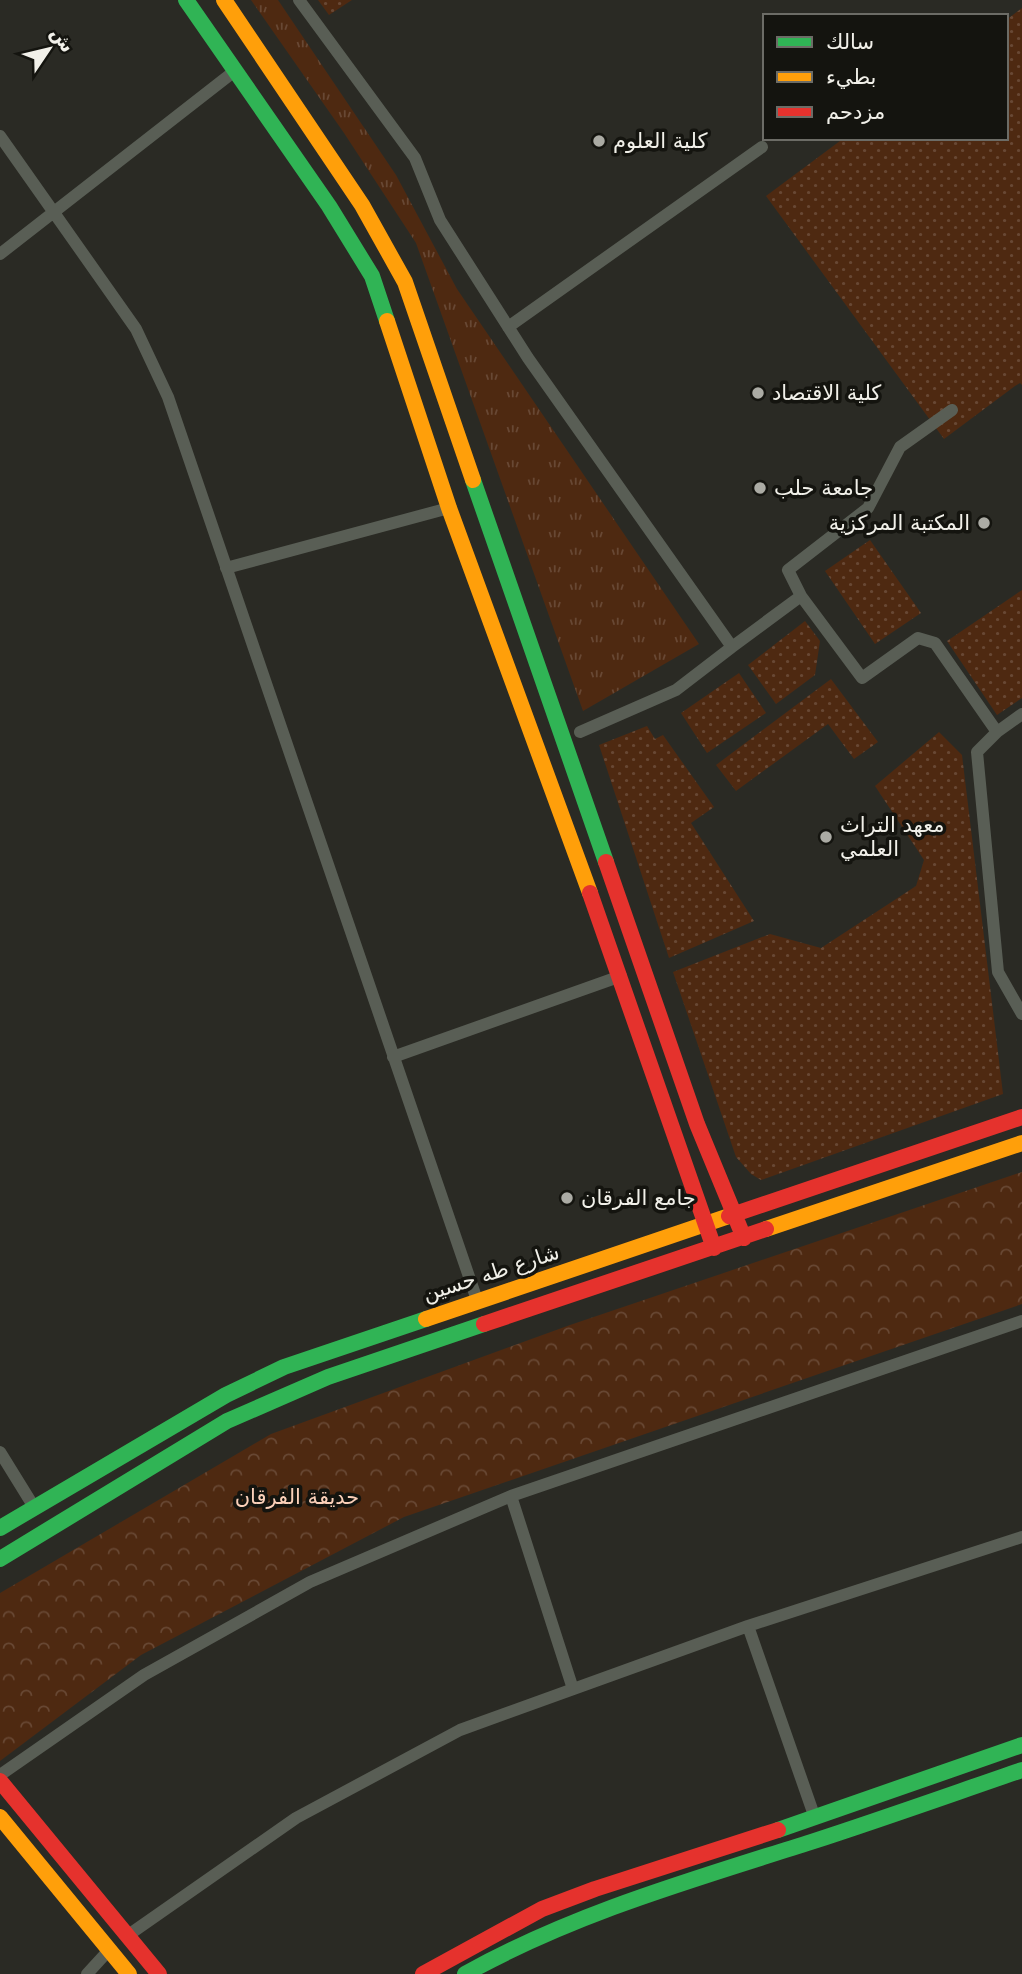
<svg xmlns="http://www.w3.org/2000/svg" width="1022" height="1974" font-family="'DejaVu Sans','Noto Sans Arabic',sans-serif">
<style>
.forest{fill:url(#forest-crowns)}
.park{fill:url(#park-tufts)}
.garden{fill:url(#garden-dots)}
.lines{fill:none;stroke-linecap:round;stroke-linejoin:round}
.street{stroke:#595e55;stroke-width:12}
.fast{stroke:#30b455;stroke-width:16}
.slow{stroke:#ff9f0a;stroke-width:16}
.jam{stroke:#e5322d;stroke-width:16}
.poi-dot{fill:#ababa4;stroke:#14140f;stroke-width:2.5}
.labels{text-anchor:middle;stroke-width:7;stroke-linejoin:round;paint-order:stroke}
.poi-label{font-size:21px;fill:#f1f0e9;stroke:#14140f;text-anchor:start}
.street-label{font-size:21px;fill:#f1f0e9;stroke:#14140f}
.park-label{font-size:21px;fill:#fbd0b9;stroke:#14140f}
</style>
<defs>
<pattern id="forest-crowns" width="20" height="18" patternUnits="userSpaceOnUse" patternTransform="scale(1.75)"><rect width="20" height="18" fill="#4e2911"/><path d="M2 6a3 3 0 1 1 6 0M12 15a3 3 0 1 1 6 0" fill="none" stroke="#684834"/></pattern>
<pattern id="park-tufts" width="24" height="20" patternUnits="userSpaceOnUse" patternTransform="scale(1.75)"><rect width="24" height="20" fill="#4e2911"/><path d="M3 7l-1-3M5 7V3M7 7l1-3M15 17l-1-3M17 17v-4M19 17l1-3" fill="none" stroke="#684834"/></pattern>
<pattern id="garden-dots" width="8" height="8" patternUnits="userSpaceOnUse" patternTransform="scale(1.75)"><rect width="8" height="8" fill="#4e2911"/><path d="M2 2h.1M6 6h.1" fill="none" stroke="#684834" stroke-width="1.8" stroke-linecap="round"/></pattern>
</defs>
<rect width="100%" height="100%" fill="#2a2a24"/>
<!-- forest -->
<path class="forest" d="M1022 1172V1304L404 1517 141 1655 0 1761V1593L271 1434 570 1325Z"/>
<!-- park -->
<path class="park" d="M251 0H278L396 175 457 289 699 644 583 711 416 243 344 133Z"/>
<!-- garden -->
<path class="garden" d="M318 0H352L329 15Z
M1022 8V385L1020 383 1015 386 944 439 766 196 844 138H1006V20Z
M870 540 921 613 875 644 825 571Z
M1022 590V698L997 715 947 641Z
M805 621 820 641 815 675 776 704 748 665Z
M739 673 766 713 707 753 681 713Z
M831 679 878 742 854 759 828 724 736 791 716 765Z
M647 726 655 739 663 735 714 807 691 823 754 921 669 958 599 745Z
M939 732 962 755 1003 1094 761 1180 751 1174 736 1157 673 972 770 934 821 948 916 886 924 860 875 786Z"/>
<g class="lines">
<!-- street -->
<path class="street" d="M299 0 415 158 440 220 528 358 732 647 676 690 580 732
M0 136 136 329 168 397 477 1300
M0 254 236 70
M508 327 762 147
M226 568 449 508
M801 596 788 570 868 508 900 447 952 410
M732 647 801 596 862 678 918 638 935 643 997 732 1022 714
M997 732 977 752 998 972 1022 1014
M393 1057 621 976
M0 1452 34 1507
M511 1496 573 1689
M748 1626 815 1818
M0 1775 144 1675 310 1582 511 1496 1022 1321
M127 1936 296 1818 460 1730 748 1626 1022 1537
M87 1974 109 1950"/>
<!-- fast -->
<path class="fast" d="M186 0 329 206 372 276 387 321
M473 480 606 862
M0 1528 226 1395 284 1367 426 1319
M0 1559 227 1421 328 1377 484 1324
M778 1830 1022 1745
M465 1974C575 1913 692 1880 811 1842 882 1819 952 1794 1022 1770"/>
<!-- slow -->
<path class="slow" d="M224 0 362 205 405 282 473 480
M387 321 449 508 590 893
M766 1229 1022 1143
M426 1319 729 1216
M0 1817 129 1974"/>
<!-- jam -->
<path class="jam" d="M606 862 697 1124 744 1238
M590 893 714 1248
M729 1216 1022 1117
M484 1324 766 1229
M0 1781 159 1974
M423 1974 542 1909 595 1889 778 1830"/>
</g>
<!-- markers -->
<g class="poi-dot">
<circle cx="599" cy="141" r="7"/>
<circle cx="758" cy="393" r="7"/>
<circle cx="760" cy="488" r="7"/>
<circle cx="984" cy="523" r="7"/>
<circle cx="826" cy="837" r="7"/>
<circle cx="567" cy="1198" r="7"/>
</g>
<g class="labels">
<!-- poi labels -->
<g class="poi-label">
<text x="613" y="148">كلية العلوم</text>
<text x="772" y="400">كلية الاقتصاد</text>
<text x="774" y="495">جامعة حلب</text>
<text x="970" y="530" text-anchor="end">المكتبة المركزية</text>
<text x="840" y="832">معهد التراث<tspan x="840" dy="24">العلمي</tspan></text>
<text x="581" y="1205">جامع الفرقان</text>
</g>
<!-- street labels -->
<g class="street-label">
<text transform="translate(491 1273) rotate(-18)" y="7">شارع طه حسين</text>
</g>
<!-- park labels -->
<g class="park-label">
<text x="297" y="1504">حديقة الفرقان</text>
</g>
</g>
<!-- legend -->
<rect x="763" y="14" width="245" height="126" fill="#14140f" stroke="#6c6c66" stroke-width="2"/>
<rect x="777" y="37" width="35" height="10" fill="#30b455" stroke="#6c6c66" stroke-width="2"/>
<text x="826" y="49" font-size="21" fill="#f1f0e9">سالك</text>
<rect x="777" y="72" width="35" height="10" fill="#ff9f0a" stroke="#6c6c66" stroke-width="2"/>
<text x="826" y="84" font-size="21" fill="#f1f0e9">بطيء</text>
<rect x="777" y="107" width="35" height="10" fill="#e5322d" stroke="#6c6c66" stroke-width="2"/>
<text x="826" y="119" font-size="21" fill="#f1f0e9">مزدحم</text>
<!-- north arrow -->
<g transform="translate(49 49) rotate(55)" stroke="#14140f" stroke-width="5" paint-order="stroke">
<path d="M0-5L12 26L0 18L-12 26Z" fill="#f1f0e9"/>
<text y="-10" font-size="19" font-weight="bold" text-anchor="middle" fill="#f1f0e9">ش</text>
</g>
</svg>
